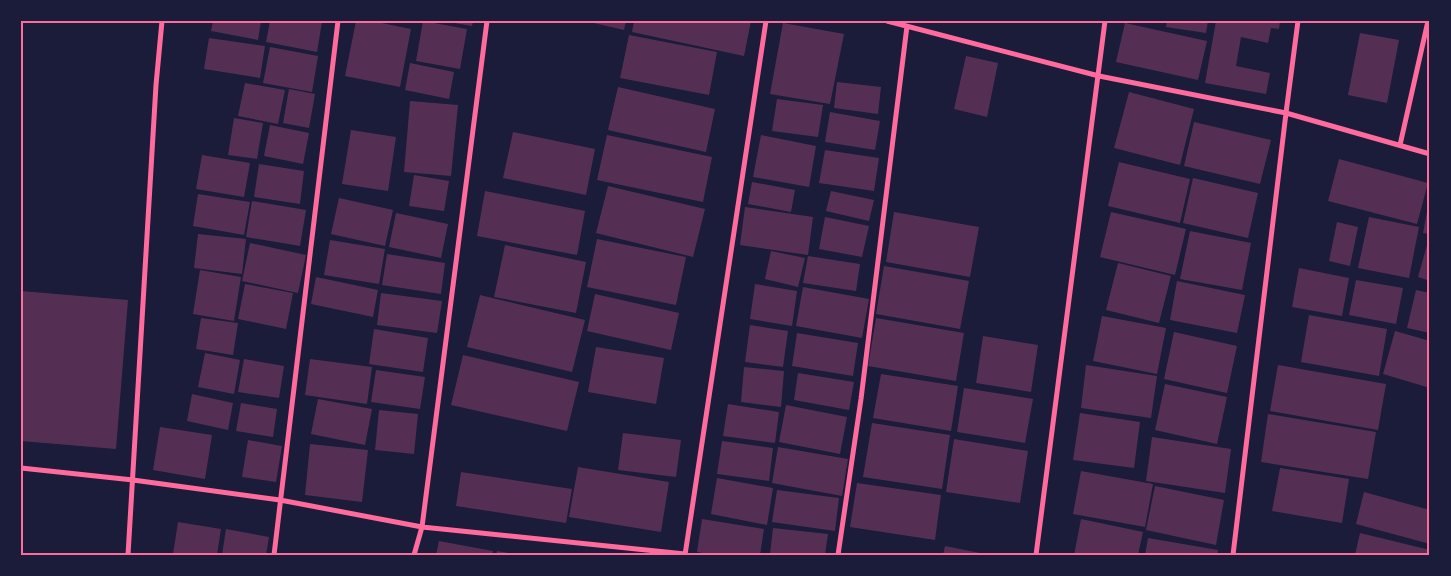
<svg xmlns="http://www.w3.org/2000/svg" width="1451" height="576" font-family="'Asap Condensed',sans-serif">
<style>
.building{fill:#542f53}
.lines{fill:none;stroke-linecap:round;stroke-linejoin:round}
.minor{stroke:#ff6b9d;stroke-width:5}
.neatline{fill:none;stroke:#ff6b9d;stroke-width:2}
</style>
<rect width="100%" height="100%" fill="#1b1b3a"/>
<!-- building -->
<path class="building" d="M213 21H261L258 40 211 31Z
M270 21 322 22 317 52 266 42Z
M356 21H372L411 29 400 87 345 76Z
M423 21 467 29 460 69 416 61Z
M448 21H473L472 26 448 22Z
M585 21H626L624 30Z
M634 21H751L744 56 632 32Z
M1167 21H1208L1206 33 1166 27Z
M1216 21H1280L1279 29 1271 28 1268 43 1241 37 1236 66 1270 73 1266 94 1205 83Z
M783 23 844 34 830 104 770 94Z
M1125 23 1207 41 1198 80 1116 62Z
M1360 33 1399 40 1387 103 1348 95Z
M629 35 717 52 709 95 620 78Z
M209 38 265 46 260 78 204 69Z
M270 47 318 56 312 92 263 83Z
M966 56 998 63 987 117 954 109Z
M410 63 454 72 449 99 405 90Z
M837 82 881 87 878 114 834 108Z
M245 83 285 90 278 124 238 116Z
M618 87 715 109 706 152 608 130Z
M289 89 315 94 309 128 283 123Z
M1129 92 1194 109 1180 165 1114 148Z
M777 99 823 105 818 137 772 131Z
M410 101 458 105 451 176 404 172Z
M830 112 880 121 875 150 825 142Z
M234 118 263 123 257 159 228 155Z
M1194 122 1271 140 1260 184 1184 166Z
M270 125 309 133 303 164 264 156Z
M351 130 396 137 388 191 342 184Z
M513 132 595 149 586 195 503 178Z
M607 135 712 157 703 202 597 180Z
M761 135 816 146 809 187 753 177Z
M825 150 879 158 874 191 819 183Z
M202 155 250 163 244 197 196 189Z
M1339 159 1428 183 1417 224 1328 201Z
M1119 162 1190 179 1180 223 1108 206Z
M259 164 304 171 300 204 254 197Z
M414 175 449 181 444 211 409 206Z
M1193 178 1258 193 1248 238 1183 223Z
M752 182 795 190 791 212 748 204Z
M608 186 705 209 693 257 596 233Z
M485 191 585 211 577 255 477 236Z
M831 191 874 200 869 221 826 211Z
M198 194 250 202 244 235 193 226Z
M339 198 393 210 385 246 331 234Z
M252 201 306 210 300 246 246 237Z
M1429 201H1430V234L1423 233Z
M745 207 813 217 808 255 740 245Z
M894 212 979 227 970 277 886 262Z
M1111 212 1186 229 1175 275 1100 257Z
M396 213 448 224 441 258 389 247Z
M825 217 869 226 862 257 819 249Z
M1369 217 1419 227 1409 278 1358 268Z
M1337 222 1358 227 1350 266 1329 261Z
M1190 231 1251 243 1242 290 1180 279Z
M198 234 246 239 242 274 194 268Z
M1429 238H1430V281L1418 277Z
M597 239 686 257 676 305 587 287Z
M330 240 385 249 379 284 324 275Z
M250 243 306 255 298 293 242 281Z
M505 245 586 262 576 313 494 297Z
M771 251 805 258 798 287 765 279Z
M387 254 445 263 441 294 382 285Z
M808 256 860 264 856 291 803 283Z
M1118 263 1171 276 1159 323 1106 310Z
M884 266 969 281 960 329 876 314Z
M1299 268 1349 278 1342 316 1292 307Z
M200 270 241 277 234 321 193 314Z
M316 277 378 290 373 317 311 304Z
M1356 280 1403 288 1396 324 1349 315Z
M1177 281 1245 295 1237 333 1170 320Z
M245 284 293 293 286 329 238 319Z
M755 284 797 291 792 326 750 319Z
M803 287 869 299 862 338 796 326Z
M1416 290 1430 293V333L1407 328Z
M21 291 128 300 116 449 21 441Z
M381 293 442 301 437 333 377 325Z
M595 294 679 313 671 350 587 331Z
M480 295 585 320 572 372 467 347Z
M1309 315 1387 329 1379 376 1301 362Z
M1102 316 1166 328 1157 374 1093 361Z
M201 318 238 323 233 355 196 349Z
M876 318 964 333 956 381 868 366Z
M750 325 788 331 783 367 745 362Z
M374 329 428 338 423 372 369 364Z
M1395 331 1430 341V388L1383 374Z
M1174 332 1237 346 1227 393 1164 379Z
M797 333 858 343 853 376 792 366Z
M983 336 1038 345 1031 392 976 383Z
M596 347 664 358 656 404 588 392Z
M205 353 240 360 234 394 198 387Z
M463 355 579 382 567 431 451 405Z
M244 359 284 366 279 398 238 392Z
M310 359 372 367 367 404 305 395Z
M1086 365 1157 376 1151 418 1081 408Z
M1278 365 1386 384 1378 430 1270 411Z
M744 367 784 371 781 407 741 402Z
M376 370 425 377 420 409 371 402Z
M798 373 854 382 849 410 794 400Z
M881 374 958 386 951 431 873 418Z
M1165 384 1227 397 1217 444 1155 430Z
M964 388 1033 399 1025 443 957 432Z
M192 394 233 403 228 430 187 421Z
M318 399 372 409 365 445 311 434Z
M241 403 277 409 273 437 236 431Z
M728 404 779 412 775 443 723 436Z
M786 405 847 417 840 454 779 442Z
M379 410 418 414 414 454 375 450Z
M1080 413 1140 422 1134 468 1073 460Z
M1268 414 1376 432 1368 479 1261 462Z
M872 423 950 435 942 489 863 477Z
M160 427 212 435 205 479 153 470Z
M623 433 681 440 676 477 618 470Z
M1152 437 1231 449 1225 493 1146 481Z
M954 439 1028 451 1020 503 946 492Z
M248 440 282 446 276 482 242 477Z
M722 441 773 448 769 481 717 474Z
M310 444 368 450 362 502 305 495Z
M778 447 848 459 842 496 772 483Z
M578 467 669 482 661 532 569 517Z
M1280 468 1349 479 1342 523 1272 511Z
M1081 471 1153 484 1145 527 1073 514Z
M461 472 572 489 566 523 456 506Z
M717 478 773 488 767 525 711 514Z
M857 483 941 495 935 540 850 527Z
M1155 486 1224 500 1216 545 1146 530Z
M777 490 839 498 835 531 772 522Z
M1364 492 1430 510V544L1356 524Z
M702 519 764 529 760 555H714L697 552Z
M1081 519 1143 532 1138 555H1074Z
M178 522 221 529 217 555 173 554Z
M773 528 828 534 825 555 770 554Z
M226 529 269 537 266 555H222Z
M1360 533 1430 550V555H1355Z
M1148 538 1218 550 1217 555H1145Z
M439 541 493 551 492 555H436Z
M945 546 985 554V555H943Z
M497 551 514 554V555H496Z"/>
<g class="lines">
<!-- minor -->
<path class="minor" d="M887 21 1099 76 1286 113 1430 154
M1400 145 1428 21
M21 468 133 480 280 500 422 527 685 554
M128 555 156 85 162 21
M274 555 338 21
M414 555 422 527 487 21
M685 555 766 21
M838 555 861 399 907 26
M1036 555 1105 21
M1233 555 1286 113 1298 21"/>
</g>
<!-- border -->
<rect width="1451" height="576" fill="none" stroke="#1b1b3a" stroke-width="45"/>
<rect x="22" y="22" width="1406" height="532" class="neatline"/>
</svg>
